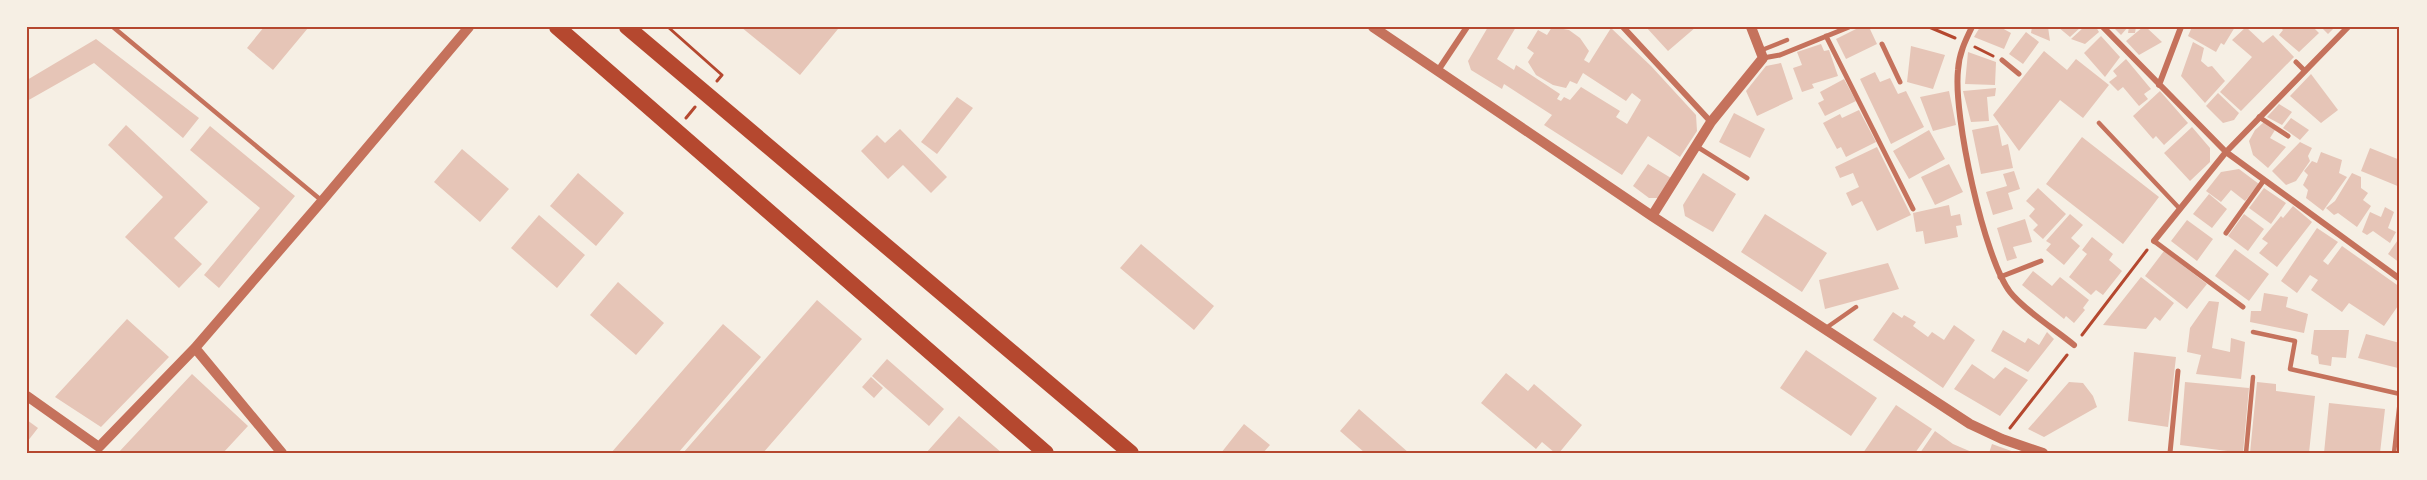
<svg xmlns="http://www.w3.org/2000/svg" width="2427" height="480" font-family="Cabin,sans-serif">
<style>
.building{fill:#e6c5b7}
.lines{fill:none;stroke-linecap:round;stroke-linejoin:round}
.path{stroke:#b5482f;stroke-width:3}
.service{stroke:#c5725c;stroke-width:4.5}
.pedestrian{stroke:#c5725c;stroke-width:5}
.minor{stroke:#c5725c;stroke-width:6}
.tertiary{stroke:#c5725c;stroke-width:10}
.motorway{stroke:#b5482f;stroke-width:16}
.neatline{fill:none;stroke:#b5482f;stroke-width:2}
</style>
<rect width="100%" height="100%" fill="#f6efe4"/>
<!-- building -->
<path class="building" d="M264 27 308 28 273 70 247 48Z
M741 27H836L838 29 800 75Z
M1488 27H1516L1497 59 1514 70 1516 65 1560 94 1557 99 1561 101 1564 97 1570 100 1581 87 1620 111 1616 117 1627 124 1641 100 1632 93 1626 101 1583 73 1577 84 1570 81 1566 88 1553 85 1536 75 1528 62 1534 53 1527 48 1538 30 1547 35 1552 27 1569 30 1580 38 1589 51 1584 60 1589 63 1611 28 1651 66 1696 115 1697 131 1680 157 1648 136 1622 175 1544 125 1552 115 1504 84 1502 89 1471 70 1468 61Z
M1646 27H1696L1668 51Z
M1860 27H1869L1877 44 1846 59 1836 39Z
M1980 27H2000L2011 33 2004 49 1974 37Z
M2032 27H2048L2050 41 2031 33Z
M2058 27H2081L2070 37Z
M2084 27H2096L2099 32 2085 44 2071 39Z
M2113 27H2128L2121 35Z
M2129 27H2136L2135 33H2128Z
M2143 27H2146L2162 42 2139 55 2126 41Z
M2192 27H2235L2224 45 2221 43 2216 52 2188 36Z
M2246 27 2263 43 2273 35 2294 57 2241 111 2220 92 2252 57 2232 40Z
M2280 27H2313L2319 33 2299 52 2279 35 2283 30Z
M2321 27H2335L2328 34Z
M2026 32 2039 42 2023 64 2009 54Z
M2101 36 2120 57 2105 77 2084 53Z
M96 39 199 118 183 138 94 63 27 101V80Z
M2193 42 2204 48 2201 61 2208 67 2212 66 2225 81 2205 103 2181 76Z
M1821 44 1824 51 1829 50 1838 76 1812 84 1814 88 1802 92 1793 68 1802 65 1797 52Z
M1911 46 1945 55 1933 89 1907 82Z
M2044 51 2067 70 2076 59 2109 85 2083 118 2060 100 2019 151 1993 115Z
M1968 52 1996 62 1995 85 1965 84Z
M2126 59 2151 89 2144 94 2148 99 2139 106 2123 87 2118 91 2109 82 2117 76 2113 71Z
M1781 63 1793 99 1757 116 1746 91 1766 66Z
M1875 72 1880 82 1890 78 1898 94 1906 91 1924 127 1891 144 1860 79Z
M2311 74 2338 110 2321 123 2290 96Z
M1844 79 1856 101 1825 116 1818 103 1824 100 1820 92Z
M1996 88 1995 96 1987 97 1989 121 1971 122 1963 91Z
M1949 91 1956 125 1933 131 1920 97Z
M2160 91 2188 123 2164 145 2156 136 2153 139 2133 116Z
M2218 93 2239 113 2234 120 2223 123 2206 106Z
M957 97 973 108 937 154 921 142Z
M2279 104 2292 112 2282 125 2267 117Z
M1859 110 1876 142 1846 157 1841 147 1837 149 1823 123 1840 114 1842 118Z
M1734 113 1765 129 1750 158 1719 142Z
M2291 118 2309 130 2300 140 2283 128Z
M2264 122 2275 130 2270 138 2286 147 2268 168 2253 155 2249 141 2255 130Z
M126 125 208 202 174 238 202 264 179 288 125 237 163 197 108 145Z
M1998 125 2002 146 2008 144 2013 168 1981 174 1972 130Z
M210 126 295 196 219 288 204 275 260 208 190 150Z
M2192 127 2210 148V162L2190 181 2164 153Z
M900 129 947 177 931 193 903 165 888 179 861 151 877 135 885 143Z
M1929 130 1945 159 1909 179 1893 151Z
M2082 137 2159 197 2123 244 2046 184Z
M2300 142 2312 148 2308 156 2310 161 2296 181 2286 185 2272 171Z
M1877 147 1911 215 1877 231 1862 201 1852 206 1846 193 1859 187 1853 173 1840 178 1835 167Z
M2370 148 2400 160V187L2361 171Z
M462 149 509 189 480 222 434 182Z
M2321 152 2342 160 2339 173 2347 177 2323 211 2306 198 2308 190 2303 185 2308 175 2304 171 2312 161 2317 163Z
M1648 164 1671 178 1658 198H1649L1633 186Z
M1949 164 1963 192 1935 205 1921 177Z
M2239 169 2259 184 2245 201 2231 190 2221 202 2206 191 2221 172Z
M2014 171 2020 189 2008 193 2013 209 1993 215 1986 192 2007 186 2003 174Z
M578 173 624 213 596 246 550 206Z
M1703 173 1736 194 1713 232 1685 216 1683 205Z
M2352 173 2361 177V188L2368 193 2363 200 2371 206 2357 227 2338 213 2334 215 2326 208 2335 201Z
M2038 188 2066 214 2043 239 2033 230 2038 225 2029 216 2035 209 2026 201Z
M2264 188 2286 203 2271 224 2249 208Z
M2209 194 2227 209 2212 228 2193 214Z
M1949 205 1951 216 1960 214 1962 225 1956 226 1958 237 1925 244 1923 231 1916 232 1913 213Z
M2293 206 2312 222 2277 267 2259 253 2268 243 2262 239 2281 216 2283 218Z
M2385 207 2394 212 2388 228 2396 232 2390 243 2373 231 2367 235 2362 232 2370 212 2381 217Z
M1765 214 1827 253 1802 292 1741 252Z
M2070 214 2083 225 2071 238 2080 246 2064 265 2046 250 2051 244 2046 241Z
M2244 214 2264 229 2248 251 2228 236Z
M539 215 585 255 557 288 511 248Z
M2025 219 2032 242 2013 247 2017 258 2007 261 1997 228Z
M2187 220 2213 239 2197 261 2171 241Z
M2317 228 2338 242 2323 261 2328 265 2342 246 2400 287V303L2384 326 2349 303 2342 312 2311 290 2318 280 2310 275 2297 293 2281 281Z
M2092 237 2113 254 2109 260 2122 271 2103 295 2096 290 2091 295 2069 277 2087 254 2082 250Z
M2400 237V263L2388 254Z
M1141 244 1214 306 1194 330 1120 268Z
M2235 249 2269 274 2249 301 2215 276Z
M2164 251 2207 284 2187 309 2145 276Z
M1888 263 1899 289 1825 309 1819 280Z
M2033 271 2052 286 2060 277 2089 300 2083 308 2085 310 2074 323 2066 316 2064 319 2022 285Z
M2141 277 2174 303 2160 321 2155 317 2146 329 2103 325Z
M618 282 664 323 636 355 590 315Z
M2264 293 2288 297 2286 307 2308 314 2304 333 2250 322 2251 311H2261Z
M817 300 862 339 763 453H683Z
M2209 301 2219 302 2212 348 2230 352 2231 338 2245 342 2241 379 2196 374 2201 355 2187 352 2190 328Z
M1893 312 1902 318 1904 315 1916 322 1913 326 1928 337 1932 332 1944 340 1954 325 1975 340 1943 388 1873 340Z
M127 319 169 357 101 427 55 397Z
M723 324 761 357 678 453H611Z
M2003 330 2025 343 2028 338 2039 345 2047 332 2054 339 2028 372 1991 351Z
M2314 330H2349L2346 358 2332 357 2331 366 2319 364 2318 356 2311 354Z
M2366 334 2400 343 2398 368 2358 358Z
M1806 350 1877 398 1851 436 1780 388Z
M2134 352 2176 357 2168 427 2128 421Z
M887 359 944 409 929 426 872 376Z
M1972 364 1994 379 2005 367 2028 380 2000 416 1954 389Z
M1506 373 1528 391 1534 384 1582 425 1559 453H1555L1542 442 1536 449 1481 403Z
M192 374 248 426 223 453H118Z
M871 377 883 388 874 398 862 387Z
M2069 382 2083 383 2093 396 2097 407 2044 437 2028 429Z
M2185 382 2249 388 2243 453 2180 445Z
M2257 382 2276 384V391L2315 396 2309 453H2250Z
M2329 403 2385 409 2380 453H2324Z
M1896 405 1932 429 1915 453H1863Z
M1359 409 1409 453H1365L1340 431Z
M959 416 1002 453H926Z
M27 420 38 428 27 442Z
M1244 424 1270 445 1263 453H1221Z
M1935 431 1953 444 1974 453H1920Z
M1992 444 2017 453H1989Z"/>
<g class="lines">
<!-- path -->
<path class="path" d="M668 27 722 75 717 81
M1929 27 1955 38
M1975 47 1993 56
M686 118 695 107
M2082 335 2147 250
M2010 428 2067 355"/>
<!-- service -->
<path class="service" d="M113 27 321 200
M1762 50 1787 40
M2099 123 2180 209
M1826 328 1856 307
M2253 332 2295 341 2290 369 2400 394
M2246 453 2253 377
M2394 453 2400 400"/>
<!-- pedestrian -->
<path class="pedestrian" d="M1826 36 1913 209
M1882 44 1900 82
M1763 58 1780 55 1849 27
M2002 60 2019 74
M2296 62 2305 71
M2259 117 2288 136
M1696 146 1747 178
M2226 233 2264 180
M2154 241 2243 307
M2000 277 2041 261
M2170 453 2178 371"/>
<!-- minor -->
<path class="minor" d="M1623 27 1711 122
M1972 27C1965 41 1959 54 1958 70 1953 115 1984 258 2010 292 2024 310 2056 330 2074 345
M2103 27 2226 152 2400 279
M1437 72 1467 27
M2159 85 2181 27
M2154 241 2226 152 2348 27"/>
<!-- tertiary -->
<path class="tertiary" d="M1373 27 1652 216 1970 424 2002 439 2043 453
M1652 216 1711 122 1763 58 1751 27
M195 348 282 453
M27 396 99 447 195 348 322 201 469 27"/>
<!-- motorway -->
<path class="motorway" d="M557 27 1046 453
M627 27 1131 453"/>
</g>
<!-- border -->
<rect width="2427" height="480" fill="none" stroke="#f6efe4" stroke-width="57"/>
<rect x="28" y="28" width="2370" height="424" class="neatline"/>
</svg>
